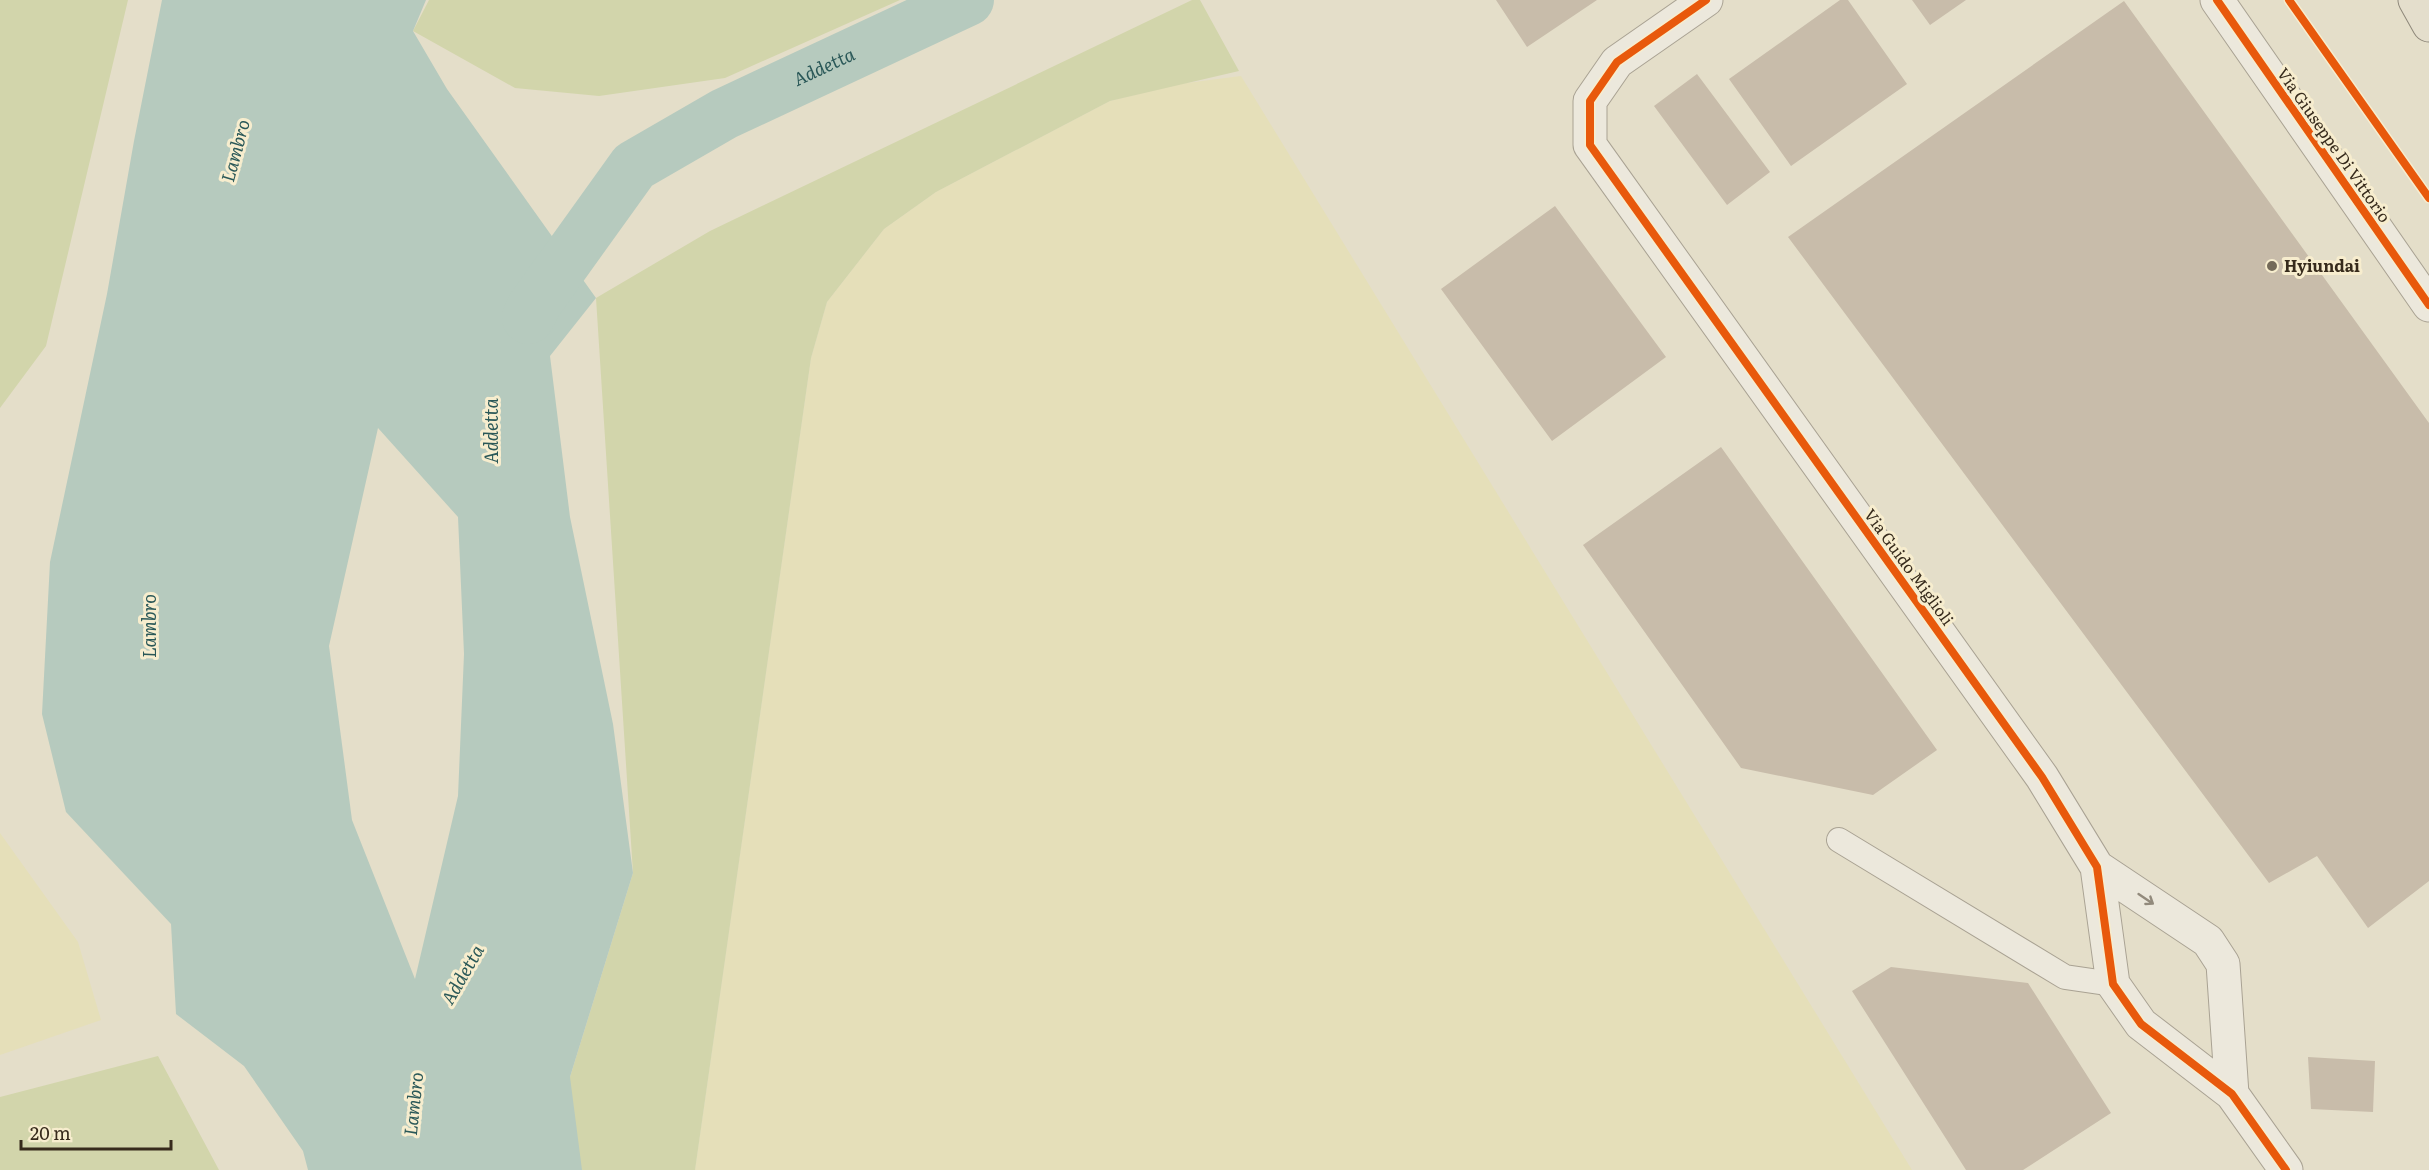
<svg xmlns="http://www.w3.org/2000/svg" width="2429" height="1170" font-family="Literata,serif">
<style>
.farmland{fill:#e5dfb9}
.green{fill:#d2d5ab}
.water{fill:#b6cabe;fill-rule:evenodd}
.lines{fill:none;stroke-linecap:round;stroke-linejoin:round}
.canal{stroke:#b6cabe;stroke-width:52}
.building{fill:#c8bcaa}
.lane-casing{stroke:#a9a293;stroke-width:26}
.street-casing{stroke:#a9a293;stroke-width:35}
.primary-casing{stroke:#8e887a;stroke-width:35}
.lane{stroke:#ece8dc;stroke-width:24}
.street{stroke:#ece8dc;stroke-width:33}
.primary{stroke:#e4decc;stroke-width:33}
.cycleway-casing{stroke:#f7edce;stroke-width:11}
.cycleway{stroke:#e8590c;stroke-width:8}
.oneway{stroke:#928a7c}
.poi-dot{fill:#746a59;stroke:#f7edce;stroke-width:2}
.labels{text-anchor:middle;stroke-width:6;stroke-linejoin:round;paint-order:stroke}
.street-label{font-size:16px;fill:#372b1c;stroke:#f7edce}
.poi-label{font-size:16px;font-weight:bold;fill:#372b1c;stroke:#f7edce;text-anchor:start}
.water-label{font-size:18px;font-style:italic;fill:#2a5858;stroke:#f7edce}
</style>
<rect width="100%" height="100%" fill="#e4dec9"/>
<!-- farmland -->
<path class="farmland" d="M1241 76 1912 1170H695L811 358 827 302 884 229 936 192 1110 101 1179 84Z
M0 833 78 942 101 1020 0 1055Z"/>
<!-- green -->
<path class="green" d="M0 0H128L46 346 0 408Z
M429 0H900L725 78 599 96 515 88 413 31Z
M1192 0H1200L1239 71 1110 101 936 192 884 229 827 302 811 358 695 1170H547L570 1077 633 873 596 298 710 231Z
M158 1056 219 1170H0V1097Z"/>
<!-- water -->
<path class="water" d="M162 0H426L413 31 447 89 596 298 550 356 570 517 613 724 633 873 570 1077 582 1170H308L303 1151 244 1066 176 1014 171 924 66 812 42 714 50 562 107 294 134 141ZM378 428 458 517 464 654 458 796 415 979 352 820 329 646Z"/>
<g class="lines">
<!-- canal -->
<path class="canal" id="s1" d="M528 318 535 304 634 166 724 114 968 0"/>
</g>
<!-- building -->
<path class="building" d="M1496 0H1597L1527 47Z
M1840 0H1848L1907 84 1791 166 1729 79Z
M1912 0H1966L1930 25Z
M2124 1 2429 423V881L2368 928 2317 856 2269 883 1788 237Z
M1697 74 1770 172 1727 205 1654 106Z
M1555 206 1666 357 1552 441 1441 289Z
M1721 447 1937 750 1873 795 1741 768 1583 545Z
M1891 967 2028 983 2111 1113 2023 1170H1966L1852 991Z
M2308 1057 2375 1061 2373 1112 2311 1109Z"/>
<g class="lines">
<!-- lane casing -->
<g class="lane-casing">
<path id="lane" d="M1839 840 2065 977 2113 984"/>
</g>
<!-- street casing -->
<g class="street-casing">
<path id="street" d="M1706 0 1617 62 1590 101V145L2042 777 2097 867 2113 984 2141 1024 2232 1094 2286 1170
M2217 0 2429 305
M2097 867 2208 941 2223 964 2232 1094"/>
</g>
<!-- primary casing -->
<g class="primary-casing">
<path id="primary" d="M2415 0 2429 25"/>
</g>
<!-- lane -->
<use href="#lane" class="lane"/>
<!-- street -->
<use href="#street" class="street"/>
<!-- primary -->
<use href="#primary" class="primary"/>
<!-- cycleway casing -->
<g class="cycleway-casing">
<path id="cycleway" d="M1706 0 1617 62 1590 101V145L2042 777 2097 867 2113 984 2141 1024 2232 1094 2286 1170
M2217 0 2429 305
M2289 0 2429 198"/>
</g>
<!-- cycleway -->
<use href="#cycleway" class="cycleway"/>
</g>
<!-- one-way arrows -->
<defs><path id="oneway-shaft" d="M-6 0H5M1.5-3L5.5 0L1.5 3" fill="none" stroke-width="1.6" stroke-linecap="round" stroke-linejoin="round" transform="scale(1.5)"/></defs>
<use class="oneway" href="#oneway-shaft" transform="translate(2146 899) rotate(34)"/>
<!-- markers -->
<circle class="poi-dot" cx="2272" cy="266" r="6"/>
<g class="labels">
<!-- street labels -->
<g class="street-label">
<text transform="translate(2334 145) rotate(55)" y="6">Via Giuseppe Di Vittorio</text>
<text transform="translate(1909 567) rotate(54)" y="6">Via Guido Miglioli</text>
</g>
<!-- poi labels -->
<g class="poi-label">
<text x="2284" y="272">Hyiundai</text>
</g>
<!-- water labels -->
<g class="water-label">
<text dy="6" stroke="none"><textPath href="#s1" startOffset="400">Addetta</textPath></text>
<text transform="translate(236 151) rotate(-75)" y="6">Lambro</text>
<text transform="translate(492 431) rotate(-90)" y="6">Addetta</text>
<text transform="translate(150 626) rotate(-90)" y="6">Lambro</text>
<text transform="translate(463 975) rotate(-60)" y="6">Addetta</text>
<text transform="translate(414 1104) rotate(-84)" y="6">Lambro</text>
</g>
</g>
<!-- scale -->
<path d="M21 1140v9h150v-9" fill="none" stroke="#372b1c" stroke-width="3"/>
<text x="30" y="1140" font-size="18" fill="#372b1c" stroke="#f7edce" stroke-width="4.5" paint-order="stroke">20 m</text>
</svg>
